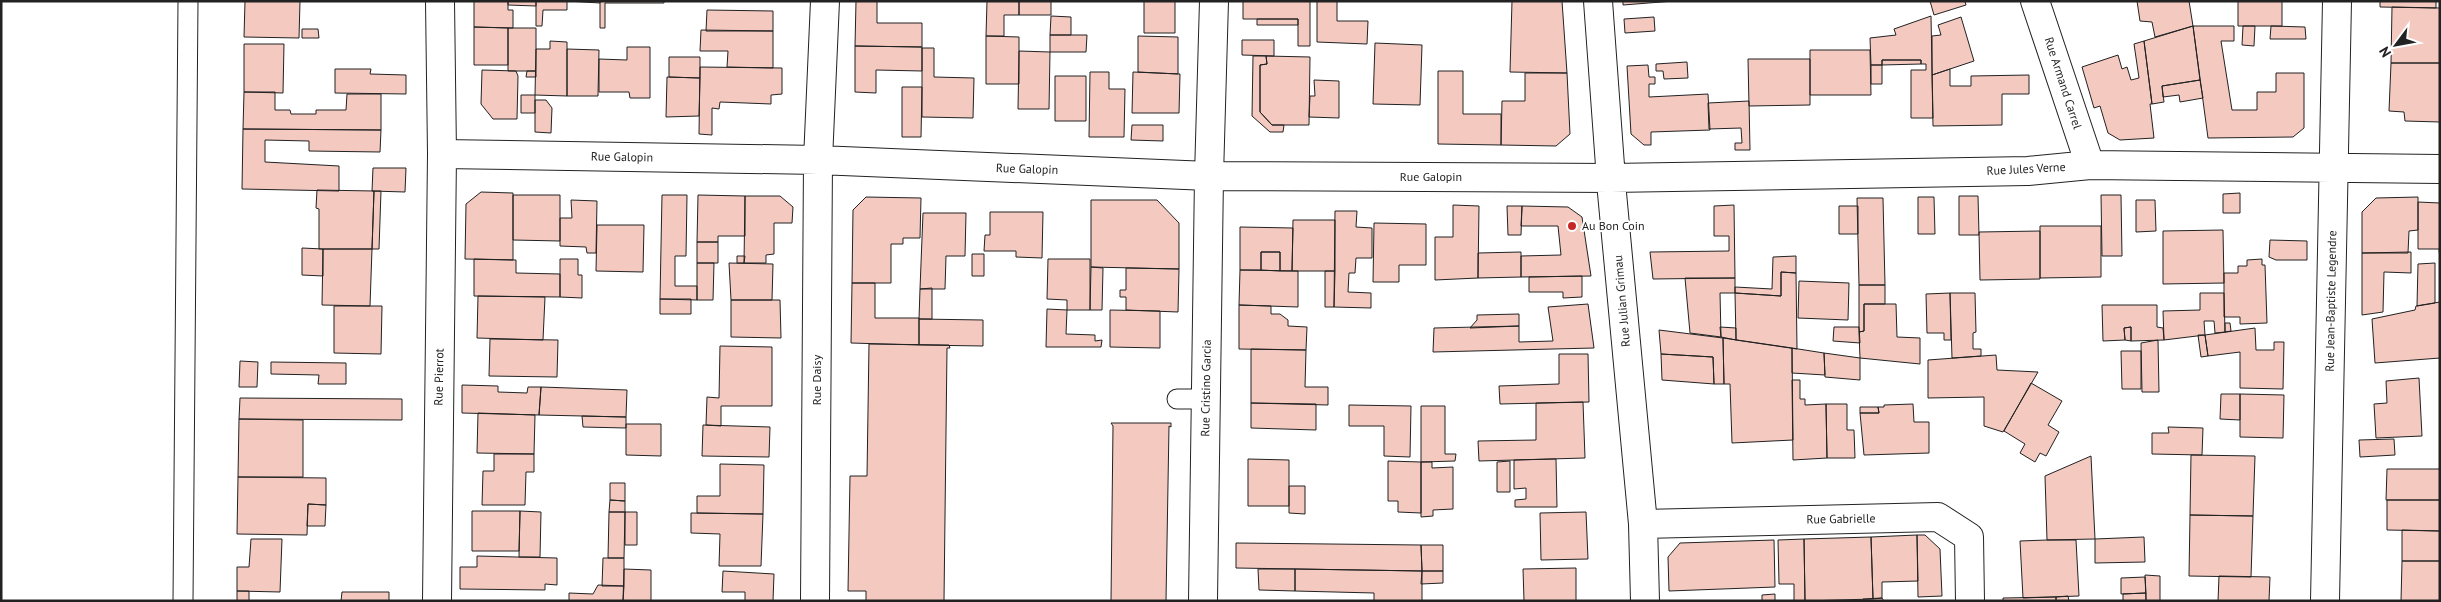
<svg xmlns="http://www.w3.org/2000/svg" width="2441" height="602" font-family="'PT Sans',sans-serif">
<style>
.building{fill:#f3c9c0;stroke:#222}
.lines{fill:none;stroke-linecap:round;stroke-linejoin:round}
.lane-casing{stroke:#222;stroke-width:21}
.street-casing{stroke:#222;stroke-width:30}
.lane{stroke:#fff;stroke-width:19}
.street{stroke:#fff;stroke-width:28}
.poi-dot{fill:#c62828;stroke:#fff;stroke-width:2}
.labels{text-anchor:middle;stroke-width:4;stroke-linejoin:round;paint-order:stroke}
.street-label{font-size:12px;fill:#222;stroke:#fff}
.poi-label{font-size:12px;fill:#222;stroke:#fff;text-anchor:start}
</style>
<rect width="100%" height="100%" fill="#fff"/>
<!-- building -->
<path class="building" d="M245 1H300L299 38 244 37Z
M474 1H508V10H513V28L474 27Z
M508 1H536V6L508 5Z
M536 1H567V10H543L542 26H536Z
M567 1H600V3Z
M600 1H664V3H605V28H600Z
M856 1H877V23H922V47L855 46Z
M987 1H1019V15H1004V36H986Z
M1019 1H1051V15H1019Z
M1144 1H1175V33H1144Z
M1243 1H1310V46H1298V19H1243Z
M1317 1H1337V21H1368L1367 44 1317 42Z
M1512 1H1562L1567 73 1510 72Z
M1623 1H1674L1623 5Z
M1930 1H1965L1966 5 1934 15Z
M2137 1H2189L2193 26 2155 37 2152 22 2140 21Z
M2238 1H2282V26H2238Z
M2380 1H2436V8L2380 7Z
M2392 7 2440 8V63H2391Z
M707 10 773 11V31H706Z
M1051 16 1071 17V35H1050Z
M1931 16 1933 118H1911V70H1926V64H1921V60H1882V65H1871L1870 38 1896 35 1894 29Z
M1654 17 1655 31 1625 33 1624 19Z
M1961 17 1974 61 1932 75V36L1941 35 1938 25Z
M1257 19H1298V25H1257Z
M2193 26 2200 80 2162 86 2164 102 2152 104 2144 41Z
M2193 26H2234V41H2221L2232 110H2257V92H2276V73H2304V128L2293 137 2208 138Z
M2243 26H2255L2254 46 2242 45Z
M2271 26 2305 27 2306 39H2270Z
M474 27 508 28V65H474Z
M508 28H536V71H508Z
M302 29H318L319 38H302Z
M701 30 773 31V68L727 67 728 51H700Z
M1050 35H1087L1086 52H1050Z
M986 36 1019 37V84H986Z
M1138 36 1178 37V74L1138 72Z
M1242 40H1274V56L1242 55Z
M550 41 567 42V96L535 95 536 49H550Z
M2144 41 2152 104H2150L2154 138 2120 140 2108 133 2100 106 2094 108 2082 67 2118 55 2122 69 2127 67 2131 80 2139 78 2134 44Z
M1375 43 1422 45 1420 105 1373 104Z
M244 44H284L283 93 244 92Z
M855 46 922 47V71L876 70V93L855 92Z
M627 47H650V98H630L629 92H599V59L627 60Z
M922 48H934V77L974 78 973 118 922 117Z
M567 49 599 50 598 96H567Z
M1810 50H1870L1871 95H1810Z
M1019 51 1050 52 1049 109H1018Z
M1253 56H1266L1267 64 1260 65V112L1272 125H1284L1283 132H1270L1252 116Z
M1266 56 1310 57 1309 125H1272L1260 112V65L1267 64Z
M669 57H700V78L669 77Z
M1748 59H1810V105L1749 106Z
M1882 60H1921V64L1882 65Z
M1687 62 1688 78 1664 79 1663 71H1656V64Z
M2391 63H2440V122L2405 121 2404 112 2389 111Z
M1648 65 1649 77H1655V84H1649V97L1708 94 1710 130 1651 132V145H1644L1631 134 1627 66Z
M1871 65H1882V84H1871Z
M700 67 782 68V94L771 95V104L720 102 719 109 712 108V135L699 134Z
M335 69H371L370 74 406 75V94L335 93Z
M1950 69V86H1971V76L2029 75V94H2002V125L1933 126 1932 75Z
M482 70 516 71 518 76 517 119H493L481 104Z
M527 71H536V77H526Z
M1438 71H1463V114H1501V145L1438 144Z
M1090 72H1109V89H1125L1124 137H1089Z
M1133 72 1180 74 1179 113H1132Z
M1525 73H1567L1570 134 1556 146 1501 145 1502 101H1525Z
M1055 76H1086V121H1055Z
M667 77 700 78 699 116 666 117Z
M1314 80 1339 81V118L1309 117 1310 96H1315Z
M2200 80 2203 98 2180 102 2179 95 2163 97 2162 86Z
M902 87H922L921 137H902Z
M244 92H275V110H290L291 114H316V110H346L347 94H381V130L243 129Z
M521 95H535V113H521Z
M535 100H546L552 108 551 133 535 132Z
M1749 101 1750 150H1735V143H1742L1741 128 1709 129 1708 103Z
M1132 125H1163V141L1131 140Z
M243 129 381 130 380 152 309 151V141L265 140V162L339 166V191L242 189Z
M373 168H406L405 192 372 191Z
M317 190 374 191 372 249H319V209L316 208Z
M374 191H381L379 249H372Z
M481 192 513 193V260L465 259 466 204Z
M2240 193V213H2223V194Z
M513 195H560V241L513 240Z
M662 195H687L686 256H675V286H697V300L660 299Z
M698 195 745 196V236H718V242H697Z
M2101 195H2121L2122 256H2102Z
M745 196H780L793 207 792 223H774V254L766 255V263H744Z
M1959 196H1978L1979 235H1959Z
M866 197 921 198 920 238H903V244H891V283H852L853 210Z
M1918 197H1934L1935 234H1918Z
M2418 197V230L2409 231 2408 253H2362V212L2376 198Z
M1857 198H1883L1885 285H1859Z
M571 200 597 201 596 253H587L586 247 560 246V218H572Z
M1091 200H1157L1179 223V269L1091 267Z
M2136 200H2155L2156 231 2136 232Z
M2418 202 2440 203V259L2439 249H2418Z
M1453 205 1479 206 1478 278 1435 280V237H1453Z
M1734 205 1735 278 1653 279 1650 252 1729 251V236H1714V206Z
M1507 206H1522L1521 235H1508Z
M1522 206 1568 207 1582 217 1591 276 1521 277V256L1561 255 1558 226H1521Z
M1839 206H1858V234H1839Z
M1335 211H1357L1356 227 1372 228V258H1356L1355 273H1349L1348 292 1371 293V308L1334 307Z
M990 212H1043L1042 258 1016 257V251H984L985 235H990Z
M923 213H966L965 256H946L945 289H920Z
M1293 220H1335V271H1292Z
M1374 223 1426 224V265H1399V282H1373Z
M597 225H644L643 272 596 271Z
M2040 226H2101V277L2040 278Z
M1240 227 1293 228 1292 271H1280V252H1261V270H1240Z
M2223 230 2224 283 2163 284V231Z
M2040 231V279L1980 280 1979 232Z
M2270 240 2307 241V260H2276L2269 257Z
M697 242H718V263H697Z
M302 248 323 249V276L302 275Z
M323 249H372L370 306 322 305Z
M1261 252H1280V271L1261 270Z
M1521 252V277L1478 278V253Z
M2411 252V273L2384 272 2383 312 2362 315V253Z
M972 254H984V276H972Z
M737 256H745L744 263H737Z
M1796 256V273L1781 272V296L1735 293V287L1772 289 1773 257Z
M474 259 516 260V273L560 274V297L474 296Z
M560 259H578V275H582V298L560 297Z
M1048 259H1090V310H1067V300L1047 299Z
M2262 259V265H2265L2267 323 2240 324V317H2224V273H2238V266H2247V260Z
M697 263H714L713 300H697Z
M729 263 773 264 772 300H731Z
M2435 263V303L2417 306 2418 264Z
M1091 267 1103 268 1102 310H1090Z
M1126 268 1179 269 1178 312 1126 310V297H1120V290H1126Z
M1240 270 1298 271V307L1239 305Z
M1325 271H1335L1334 307H1325Z
M1781 272 1796 273 1797 349 1736 340 1735 293 1781 296Z
M1582 276V297L1563 298V292H1529V277Z
M1685 278H1735V293H1720L1721 337 1690 333Z
M1799 281 1849 283 1848 320 1798 318Z
M852 283H875V318H919V345L851 343Z
M1859 285H1885V304H1864V331L1859 332Z
M932 288V319H919L920 289Z
M1950 293H1975L1976 332 1973 333V349H1981V356L1952 358Z
M1950 293 1951 340H1944V333H1927L1926 294Z
M2200 293H2224L2225 332 2215 333 2214 321H2204L2205 335 2164 340 2163 311 2200 310Z
M478 296 545 297 543 340 477 338Z
M660 299H691V314H660Z
M731 300H780L781 338 731 337Z
M2440 302V358L2375 363 2372 319 2415 310 2416 306Z
M1588 304 1594 348 1433 352 1434 328 1519 326V342L1553 341 1548 307Z
M1864 304H1896L1897 337 1920 338V364L1860 358 1859 332 1864 331Z
M1239 305 1271 306V314H1280L1288 320V326L1307 327 1306 350 1239 349Z
M2102 305H2157V327L2163 328 2164 340 2131 341V327L2124 328 2125 340 2103 341Z
M334 306H382L381 354 334 353Z
M1047 309 1067 310 1066 334 1095 335V341L1102 340 1101 347H1046Z
M1110 310 1160 311V348L1110 347Z
M1519 314V326L1470 328 1477 320V315Z
M919 319 983 320V346L919 345Z
M2225 323H2230L2231 331 2225 332Z
M1720 327 1736 328V340L1721 337Z
M1834 327H1859L1860 343 1833 341Z
M2131 327V341L2125 340 2124 328Z
M2255 328 2256 350H2274V342H2284L2283 389 2240 388V352L2208 356 2205 335Z
M1659 330 1723 338 1724 384H1714L1713 357 1661 354Z
M2198 335H2205L2208 356 2201 357Z
M1723 338 1792 348 1793 440 1732 443 1730 384H1724Z
M490 339 558 340 557 377 489 376Z
M2158 340 2159 392H2142L2141 343Z
M869 344 949 345 950 348H947L944 601H866V591H848L850 476H867Z
M720 346 772 347V406H721V426L706 425 707 397 719 398Z
M1792 348 1824 353 1825 375 1792 373Z
M1251 349 1306 350 1305 387H1328V405L1251 403Z
M2121 351H2141V389H2122Z
M1824 353 1860 358V380L1825 377Z
M1559 354H1588L1589 402 1500 404 1499 386 1559 384Z
M1661 354 1713 357 1714 384 1662 380Z
M1996 355 1997 370 2038 372 2003 432 1984 426V397L1928 398V360Z
M240 361 258 362 257 387H239Z
M271 362 346 363V384H318L319 375 271 374Z
M2419 378 2422 436 2376 438 2374 404 2387 403 2386 381Z
M1792 380H1800V399H1805V405L1826 404 1827 458 1793 460Z
M2031 383 2062 401 2048 425 2059 432 2046 456 2040 453 2035 462 2020 453 2025 444 2004 431Z
M462 385 498 386V392L527 393 528 387H541L539 415 462 413Z
M541 387 627 390 626 417 539 415Z
M2221 394H2240V420L2220 419Z
M2240 394 2284 395 2283 438 2240 437Z
M240 398 402 399V420L239 419Z
M1583 402 1585 458 1479 461 1478 441 1536 440V403Z
M1251 403 1316 404V430L1251 428Z
M1826 404H1847V430H1854L1855 458H1827Z
M1913 404 1914 422H1929V453L1864 455 1860 413H1879L1878 407H1884V405Z
M1349 405 1411 406 1410 457 1384 456V426H1349Z
M1421 406H1445V454H1456L1455 461 1421 462Z
M1860 407H1878L1879 413H1860Z
M478 413 535 415 534 454 477 453Z
M582 416 626 417V428L583 427Z
M239 419 303 420V477H238Z
M1111 423H1171V427L1169 426 1166 601H1111L1113 426Z
M626 424H661V456L626 455Z
M703 425 770 427 769 457 702 456Z
M2168 427 2203 428 2202 455 2152 454V433H2169Z
M2394 439 2395 455 2360 457 2359 440Z
M494 454H534V472H526L525 505H482L483 471H494Z
M2191 455 2255 456 2253 516 2190 515Z
M2091 456 2095 539 2047 540 2045 476Z
M1248 459 1289 460V506H1248Z
M1556 459 1557 507H1515V500L1526 499V488L1514 489V460Z
M1388 461 1421 462V513L1398 512V501H1388Z
M1510 461V492H1497V462Z
M1421 462H1432V468L1453 467V509L1433 510V516L1421 517Z
M720 464 764 465 763 514 697 513V496H720Z
M2387 469H2440V500H2386Z
M238 477 326 478V505L308 504 307 535 237 534Z
M610 483H625V501L610 500Z
M1289 486H1305V514L1289 513Z
M610 500 625 501V512H609Z
M2387 500H2440V531L2387 530Z
M308 504 326 505 325 526H307Z
M472 511H520L519 551H472Z
M520 511 541 512 540 557H519Z
M609 512H625L624 558H608Z
M625 512H637V545H625Z
M1586 512 1588 559 1541 560 1540 513Z
M691 513 763 514 761 566H719L720 534 691 533Z
M2190 515 2253 516 2251 577 2189 576Z
M2402 530 2440 531V561H2402Z
M1917 535H1925L1940 549 1942 596 1918 597Z
M1917 535 1918 581 1882 582V598L1873 599 1871 537Z
M1871 537 1873 599 1805 601 1804 539Z
M2144 537 2145 562 2095 563V539Z
M251 539H282L280 592 237 591V567H249Z
M1804 539 1805 601H1794V584H1779L1778 540Z
M1774 540 1775 587 1669 591 1668 557 1680 543Z
M2047 540H2076L2079 596 2023 598 2020 541Z
M1236 543 1421 545 1422 571 1236 568Z
M1421 545H1443V571H1422Z
M477 556 557 558V585L545 584V590L460 589V567H477Z
M603 558H624V586H602Z
M2402 561H2440V601H2401Z
M1576 568V601H1524L1523 569Z
M624 569 651 570V601H623Z
M1258 569H1295V591L1259 590Z
M1295 569 1422 571V601H1374V593L1295 591Z
M723 571 774 574 773 601H745V592H722Z
M1422 571H1443V583L1421 584Z
M2145 575 2160 576V601H2146Z
M2219 576 2270 577 2269 601H2218Z
M2145 577 2146 593 2121 594V578Z
M598 585 624 586 623 601H569V593L593 594Z
M237 591H249V601H237Z
M342 592H389V601H341Z
M2146 593V601H2123V594Z
M1775 594V601H1762V595Z
M2068 596 2069 601H2056V597Z
M2056 597V601H2003V598Z
M1863 599 1882 598 1884 601H1863Z"/>
<g class="lines">
<!-- lane casing -->
<g class="lane-casing">
<path id="lane" d="M1177 399H1206
M183 601 188 1"/>
</g>
<!-- street casing -->
<g class="street-casing">
<path id="street" d="M1598 1 1612 193 1643 524 1645 601
M2035 1 2090 165
M442 154 818 160 1209 176 1611 178 2028 171 2090 165 2440 169
M1643 524 1938 517 1969 537 1970 601
M437 601 442 154 440 1
M815 601 818 160 825 1
M1203 601 1209 176 1214 1
M2325 601 2337 1"/>
</g>
<!-- lane -->
<use href="#lane" class="lane"/>
<!-- street -->
<use href="#street" class="street"/>
</g>
<!-- markers -->
<circle class="poi-dot" cx="1572" cy="226" r="5"/>
<g class="labels">
<!-- street labels -->
<g class="street-label">
<text transform="translate(2063 83) rotate(72)" y="4">Rue Armand Carrel</text>
<text transform="translate(622 157) rotate(1)" y="4">Rue Galopin</text>
<text transform="translate(1027 169) rotate(2)" y="4">Rue Galopin</text>
<text transform="translate(2026 169) rotate(-3)" y="4">Rue Jules Verne</text>
<text x="1431" y="181">Rue Galopin</text>
<text transform="translate(1622 301) rotate(-95)" y="4">Rue Julian Grimau</text>
<text transform="translate(2331 301) rotate(-89)" y="4">Rue Jean-Baptiste Legendre</text>
<text transform="translate(439 377) rotate(-89)" y="4">Rue Pierrot</text>
<text transform="translate(817 380) rotate(-90)" y="4">Rue Daisy</text>
<text transform="translate(1206 388) rotate(-89)" y="4">Rue Cristino Garcia</text>
<text transform="translate(1841 519) rotate(-1)" y="4">Rue Gabrielle</text>
</g>
<!-- poi labels -->
<g class="poi-label">
<text x="1582" y="230">Au Bon Coin</text>
</g>
</g>
<!-- border -->
<rect width="2441" height="602" fill="none" stroke="#222222" stroke-width="5"/>
<!-- north arrow -->
<g transform="translate(2396 45) rotate(238)" stroke="#ffffff" stroke-width="4" paint-order="stroke">
<path d="M0-4L9 19L0 12L-9 19Z" fill="#222222"/>
<text y="-8" font-size="14" font-weight="bold" text-anchor="middle" fill="#222222">N</text>
</g>
</svg>
